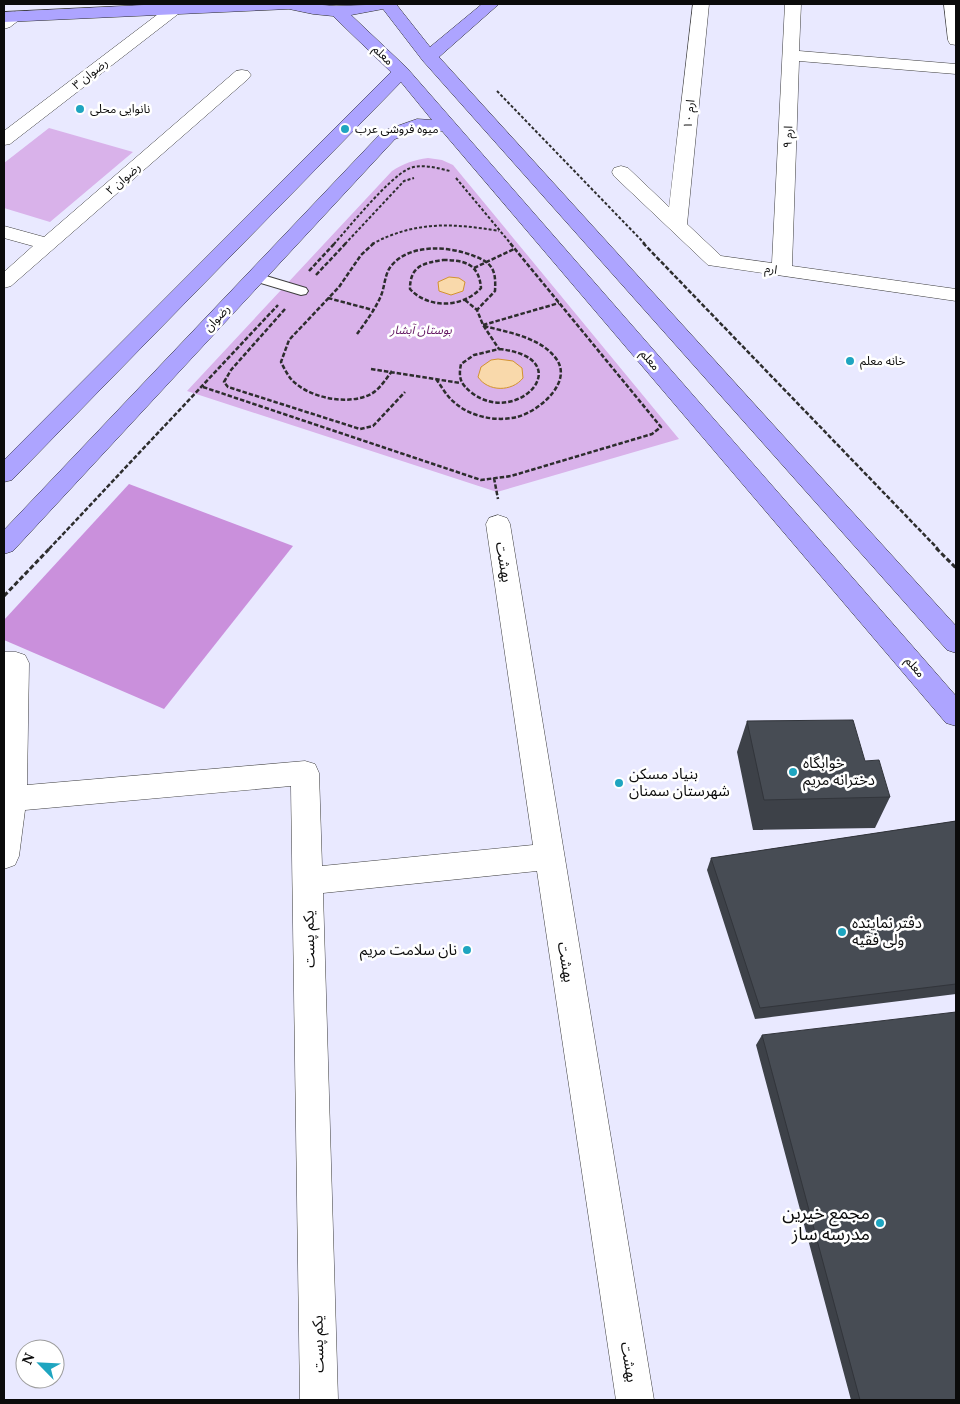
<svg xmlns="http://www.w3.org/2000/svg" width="960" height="1404" font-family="'PT Serif','Noto Sans Arabic',serif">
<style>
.green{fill:#d9b2ea}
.forest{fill:#ca90dc}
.water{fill:#f9d9ab;stroke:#d3932f}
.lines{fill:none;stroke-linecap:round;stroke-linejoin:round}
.lane-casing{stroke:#3e3e3e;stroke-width:2}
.street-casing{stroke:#3e3e3e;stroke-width:1}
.secondary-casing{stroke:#2d2d2d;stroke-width:1}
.path-far2{stroke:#2d2d2d;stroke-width:2;stroke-dasharray:3 2;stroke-linecap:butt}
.path-far1{stroke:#2d2d2d;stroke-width:2.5;stroke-dasharray:4.5 2;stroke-linecap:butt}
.path{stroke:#2d2d2d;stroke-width:3;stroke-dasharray:5 2.5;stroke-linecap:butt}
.lane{fill:#fff;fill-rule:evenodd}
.street{fill:#fff;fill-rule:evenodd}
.secondary{fill:#ada4ff;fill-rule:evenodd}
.wall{fill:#3d4148}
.building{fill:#474c54;stroke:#32353b}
.poi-dot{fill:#1ea5c0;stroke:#fff;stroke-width:2}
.labels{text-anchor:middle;stroke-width:5;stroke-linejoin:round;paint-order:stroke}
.far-street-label{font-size:12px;fill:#0b0b0b;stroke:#fff}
.far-poi-label{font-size:12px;fill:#0b0b0b;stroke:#fff;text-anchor:start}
.far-park-label{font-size:12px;font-style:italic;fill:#651964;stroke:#fff}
.street-label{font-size:15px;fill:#0b0b0b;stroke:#fff}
.poi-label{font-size:15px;fill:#0b0b0b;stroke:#fff;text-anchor:start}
.near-poi-label{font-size:18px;fill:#0b0b0b;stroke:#fff;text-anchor:end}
</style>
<rect width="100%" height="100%" fill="#e9e9ff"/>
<!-- green -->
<path class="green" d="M49 128 133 152 50 222 4 208V163Z
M428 158 442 160 453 165 679 439 497 492 187 391 392 171C404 163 414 160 428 158Z"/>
<!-- forest -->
<path class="forest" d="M129 484 293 546 164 709 4 640V620Z"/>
<!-- water -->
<path class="water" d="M449 277 459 278 465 282 463 291 451 295 439 291 438 282Z
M498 359 513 361 522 368 523 378C512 392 488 392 478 377L481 367 491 360Z"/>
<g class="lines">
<!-- lane casing -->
<g class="lane-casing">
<path id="lane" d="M256 273 306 288 308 291 306 294 301 295 251 280 249 277 251 274Z"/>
</g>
<!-- street casing -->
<g class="street-casing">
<path id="street" d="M178 4 184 8 182 11 10 144 4 145V131L170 5Z
M693 4H709L687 224 721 256 772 263 785 4H801L799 51 956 64V74L799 61 792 266 956 289V301L708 265 614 176 612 172 614 168 621 166 628 168 669 207Z
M944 4H956V45L950 44 948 40Z
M15 12 21 14 23 17 10 27 4 29V17Z
M242 70 248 71 251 75 248 79 11 286 4 288V272L33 246 4 238V226L44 237 236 71Z
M498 515 507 518 510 524 654 1400H616L537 871 323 893 338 1400H300L291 786 25 810 19 856 15 865 4 869V652H16L25 655 29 663 27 785 305 761 315 764 319 773 322 866 533 845 486 524 489 518Z"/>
</g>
<!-- secondary casing -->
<g class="secondary-casing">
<path id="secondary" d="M164 4H308L336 6 396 4 430 47 482 4H499L439 57 956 626V653L947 650 423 61 383 9 351 15 407 68 956 696V726L946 723 442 131 419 130 395 139 13 551 4 554V530L383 131 417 119 432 120 401 82 12 480 4 482V460L391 72 333 16 313 14 289 9 4 22V12Z"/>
</g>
<!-- path-far2 -->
<path class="path-far2" d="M497 91 645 244
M456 178 511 244
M334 244C350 226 388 179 408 169 420 163 437 168 450 171
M345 244 404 181 414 178
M372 244C415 221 452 223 499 231"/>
<!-- path-far1 -->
<path class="path-far1" d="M374 243 361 255 339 287 289 340 281 362C284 368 287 374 291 379 308 398 348 406 371 394 380 389 386 379 392 371
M643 243 938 549
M443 260C465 260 479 264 481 288 463 308 428 309 410 289 410 266 423 263 443 260Z
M474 268 514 249
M309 271 335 243
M316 275 346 243
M328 298 373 310
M465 300 477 310 483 325 499 349
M285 309 231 370 224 382 228 387 360 429 373 426 405 392
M483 325 559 303
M357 334C365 323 374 311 380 298 385 288 384 275 391 266 410 243 449 246 474 256 494 263 496 272 495 291L477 310
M499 349C581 358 518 428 472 393 461 384 458 379 461 364L474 355Z
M371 369 460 383
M436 379C442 387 447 397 455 403 471 417 497 422 517 417 540 411 576 380 554 356 538 337 507 332 484 326
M203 387 481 480 511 476 652 434 661 427 510 243
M494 478 498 499
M49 549 278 305"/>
<!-- path -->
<path class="path" d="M936 548 956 568
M4 596 50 548"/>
<!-- lane -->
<use href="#lane" class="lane"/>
<!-- street -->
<use href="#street" class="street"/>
<!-- secondary -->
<use href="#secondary" class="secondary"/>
</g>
<!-- wall -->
<path class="wall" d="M747 721 890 797 875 828 753 830 737 752Z
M956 821V994L755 1019 707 870 711 858Z
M762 1035 956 1400H851L756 1045Z"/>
<!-- building -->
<path class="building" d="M853 720 865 761 879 760 890 797 764 800 747 721Z
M956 821V984L760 1008 711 858Z
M956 1012V1400H860L762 1035Z"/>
<!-- markers -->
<g class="poi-dot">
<circle cx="80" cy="109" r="5"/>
<circle cx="345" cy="129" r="5"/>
<circle cx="850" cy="361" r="5"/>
<circle cx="793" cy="772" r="5"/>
<circle cx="619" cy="783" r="5"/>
<circle cx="842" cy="932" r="5"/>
<circle cx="467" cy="950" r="5"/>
<circle cx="880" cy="1223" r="5"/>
</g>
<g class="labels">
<!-- far-street labels -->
<g class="far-street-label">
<text transform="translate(383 55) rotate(44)" y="4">معلم</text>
<text transform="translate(90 74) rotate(-38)" y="4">رضوان ۳</text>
<text transform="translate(689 114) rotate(-84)" y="4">ارم ۱۰</text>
<text transform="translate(788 137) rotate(-88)" y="4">ارم ۹</text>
<text transform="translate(123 179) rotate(-41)" y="4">رضوان ۲</text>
<text transform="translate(771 269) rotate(9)" y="4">ارم</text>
<text transform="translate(217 318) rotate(-47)" y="4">رضوان</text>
<text transform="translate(650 360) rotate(49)" y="4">معلم</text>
<text transform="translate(915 667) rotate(49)" y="4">معلم</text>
</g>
<!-- far-poi labels -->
<g class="far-poi-label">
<text x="90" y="113">نانوایی محلی</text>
<text x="355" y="133">میوه فروشی عرب</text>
<text x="860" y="365">خانه معلم</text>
</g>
<!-- far-park labels -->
<g class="far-park-label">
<text x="421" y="334">بوستان آبشار</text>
</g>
<!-- street labels -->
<g class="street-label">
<text transform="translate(504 562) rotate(81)" y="5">بهشت</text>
<text transform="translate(309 939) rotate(-91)" y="5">یکم پست</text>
<text transform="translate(566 962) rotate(81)" y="5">بهشت</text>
<text transform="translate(318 1344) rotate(-91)" y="5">یکم پست</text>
<text transform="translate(629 1362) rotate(81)" y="5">بهشت</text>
</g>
<!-- poi labels -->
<g class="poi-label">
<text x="803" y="768">خوابگاه<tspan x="803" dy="17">دخترانه مریم</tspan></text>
<text x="629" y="779">بنیاد مسکن<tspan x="629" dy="17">شهرستان سمنان</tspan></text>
<text x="852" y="928">دفتر نماینده<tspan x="852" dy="17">ولی فقیه</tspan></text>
<text x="457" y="955" text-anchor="end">نان سلامت مریم</text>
</g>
<!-- near-poi labels -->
<g class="near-poi-label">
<text x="870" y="1219">مجمع خیرین<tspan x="870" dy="21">مدرسه ساز</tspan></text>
</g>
</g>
<!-- border -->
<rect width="960" height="1404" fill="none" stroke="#0b0b0b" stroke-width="10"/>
<!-- north arrow -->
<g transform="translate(40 1364) rotate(294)"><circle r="24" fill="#ffffff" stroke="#9d9d9d"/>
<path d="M0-4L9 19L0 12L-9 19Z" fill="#1ea5c0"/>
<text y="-8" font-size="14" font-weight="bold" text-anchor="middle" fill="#0b0b0b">N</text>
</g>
</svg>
